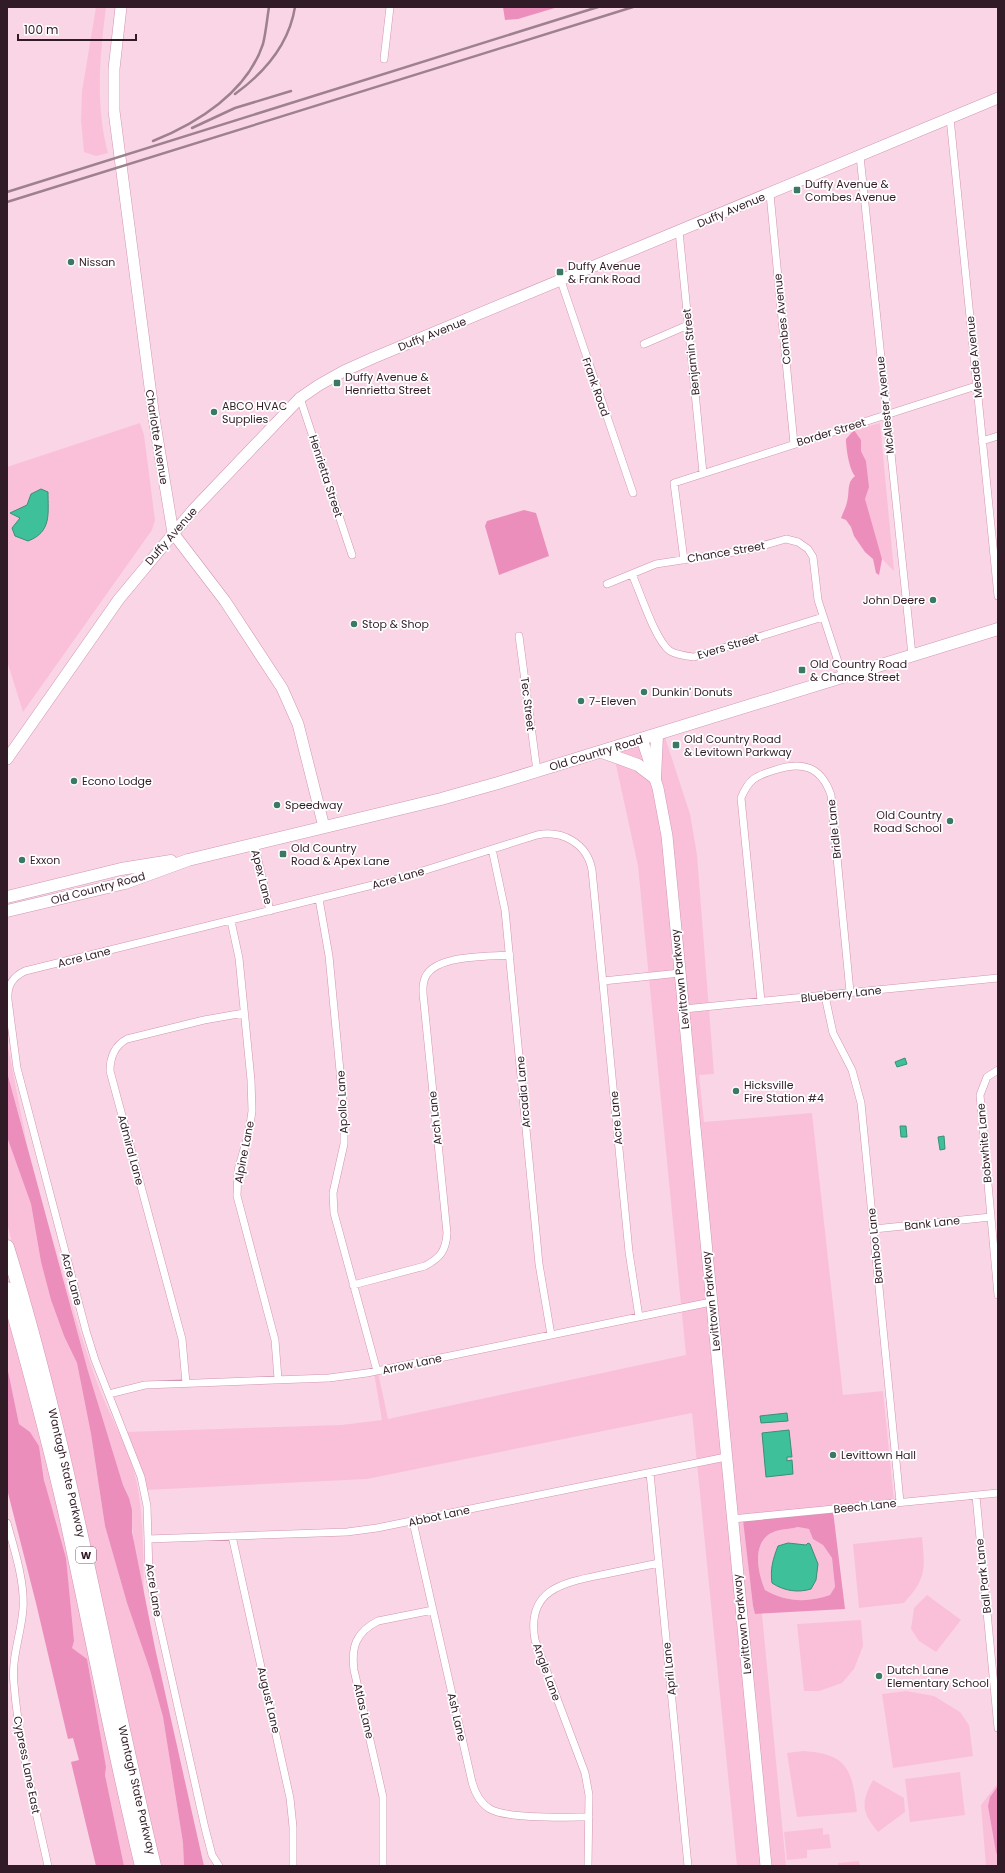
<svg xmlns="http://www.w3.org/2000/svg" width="1005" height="1873" font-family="Poppins,sans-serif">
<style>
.green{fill:#fac0da}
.forest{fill:#eb8ebc;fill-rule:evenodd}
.water{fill:#3ec09a;stroke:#3a8e77}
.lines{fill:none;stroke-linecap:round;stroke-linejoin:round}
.street-casing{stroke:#d096b2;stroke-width:8}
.secondary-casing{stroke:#d096b2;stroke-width:12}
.primary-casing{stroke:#d096b2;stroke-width:13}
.highway-casing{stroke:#d096b2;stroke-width:15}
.street{stroke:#fff;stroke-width:7}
.secondary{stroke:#fff;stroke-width:11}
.primary{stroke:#fff;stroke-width:12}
.highway{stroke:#fff;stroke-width:14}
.rail{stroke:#9e808e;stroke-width:2.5}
.poi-dot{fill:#3b7964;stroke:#fff;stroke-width:1.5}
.labels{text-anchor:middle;stroke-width:3.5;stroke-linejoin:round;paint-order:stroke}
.shield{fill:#fff;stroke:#6f5f67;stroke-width:1}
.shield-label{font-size:10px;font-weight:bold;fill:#311b26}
.poi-label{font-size:11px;fill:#311b26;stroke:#fff;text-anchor:start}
.street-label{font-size:11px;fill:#311b26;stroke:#fff}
</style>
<rect width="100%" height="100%" fill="#fad5e6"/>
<!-- green -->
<path class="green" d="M96 7H106C100 55 95 105 108 153L96 156 84 152 81 120 82 91Z
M140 423 144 435 155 520 152 530 23 712 7 661V467Z
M880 423 894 571 882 559 866 506 865 499 868 487 866 461 861 451V440L854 430Z
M664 734 690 814 697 855 714 1074 699 1075 704 1122 812 1113 843 1395 883 1391 894 1501 743 1516 753 1606 755 1614H762L786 1866H737L692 1413 367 1479 146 1490 126 1432 341 1425 382 1420 374 1373 378 1372 388 1419 686 1355 638 866 613 751Z
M7 1042 27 1144 7 1072Z
M7 1137 31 1204 41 1262 51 1300 64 1336 77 1363 91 1434 105 1526 127 1603 150 1670 163 1717 183 1843 184 1866H160L7 1222Z
M50 1228C65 1281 79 1333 98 1385 110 1417 130 1450 137 1483 144 1520 143 1558 144 1595 140 1575 135 1554 133 1534 130 1513 133 1505 123 1485L88 1371Z
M7 1314 39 1426 137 1866H124L105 1775 106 1767 72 1648 39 1446 30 1432 19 1424 7 1366Z
M798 1527 809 1529 813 1538 823 1545 832 1558 835 1587 830 1595C807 1603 786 1602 765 1590 757 1571 751 1539 776 1531 783 1529 791 1529 798 1527Z
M922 1537C925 1569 927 1578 904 1603L859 1608 853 1544Z
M927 1595 961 1620 936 1652 919 1641 911 1629 914 1608Z
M861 1620 863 1646 854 1669 842 1683 819 1691H804L797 1624Z
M906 1691 934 1696 960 1712 969 1725 973 1756 893 1768 882 1694Z
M803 1751C849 1754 852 1770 857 1812L797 1817 787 1753Z
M960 1772 965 1815 910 1822 905 1779Z
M873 1780 904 1798 905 1812 878 1832C861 1812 861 1802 873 1780Z
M998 1783V1866H986L981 1805Z
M823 1828V1835L829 1834 831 1848 807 1850V1858L787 1860 784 1832Z
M859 1861 860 1866H838V1863Z"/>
<!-- forest -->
<path class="forest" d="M503 7H558L518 19 505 20Z
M854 430 861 440V451L866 461 869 487 865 499 882 559 879 575 876 573 873 559 865 552 854 536 851 527 846 520 841 518C843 513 846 507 847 502 850 492 846 483 855 476 849 469 846 448 846 439Z
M524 510 536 513 549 556 499 575 485 526 487 521Z
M7 1072 88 1371 123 1485 129 1498 132 1510V1532L155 1648 204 1866H184L183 1843 163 1717 150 1670 127 1603 105 1526 91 1434 77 1363 64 1336 51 1300 41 1262 31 1204 7 1137Z
M7 1366 19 1424 30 1432 39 1446 44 1480 66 1558 74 1641 72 1648 87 1659 106 1767 105 1775 124 1866H96L71 1762 79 1760 73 1738 68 1739 36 1603 7 1489Z
M833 1511 845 1609 755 1614 753 1606 743 1520ZM798 1527 809 1529 813 1539 823 1545 832 1558 835 1587 830 1595C807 1603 786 1602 765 1590 757 1571 751 1539 776 1531 783 1529 791 1529 798 1527Z
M998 1786V1857L996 1852 988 1806 990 1797Z"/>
<!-- water -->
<path class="water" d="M41 489 48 492C48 513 52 532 28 541L15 536 12 528 20 518 10 513 27 505 31 494Z
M905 1058 907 1064 897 1067 895 1062Z
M900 1126H906L907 1137H901Z
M944 1136 945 1149 940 1150 938 1137Z
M787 1413 788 1421 761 1423 760 1416Z
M789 1430 792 1457H787V1461L792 1460 793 1474 766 1477 762 1433Z
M788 1543 806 1545 808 1543 810 1544 818 1564 816 1580 811 1589C798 1593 784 1591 772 1583 770 1569 773 1559 778 1546Z"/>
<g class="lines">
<!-- street casing -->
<g class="street-casing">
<path id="street" d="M384 59 390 7
M950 118 998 596
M860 156 912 655
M770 194 794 444
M679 231 703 473
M561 281 633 493
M644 344 688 325
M300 398 352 555
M982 441 998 436
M684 560 674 483 976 386
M632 574C640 592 655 640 670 651 677 655 686 656 694 657L823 617
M607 584 656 564 747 550 786 539 798 542 808 549 813 557 818 600 843 677
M519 636 537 771
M254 843 270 911
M492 849 505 910 539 1264 551 1335
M319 899 329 956 344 1113V1144L333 1193 334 1213 377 1371
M231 921 239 958 251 1080 252 1111 249 1132 238 1170 237 1196 275 1340 278 1379
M603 981 680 973
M825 996 833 1033 852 1070 861 1103 900 1502
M761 1001 741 798C749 779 755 776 775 770 802 761 821 766 831 795L850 992
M684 1009 998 978
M998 1070 987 1077 980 1095 998 1295
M874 1229 991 1217
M353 1285 425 1266C440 1258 446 1251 447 1233L424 1003C423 996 422 988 424 981 430 954 487 957 510 955
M186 1383 182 1339 110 1071C110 1057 114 1046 127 1039L204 1020 244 1013
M109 1394 145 1385 329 1378 367 1373 711 1302
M650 1473 688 1866
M976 1496 998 1728
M732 1519 998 1493
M413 1522 472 1782C475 1793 480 1803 490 1809 507 1819 567 1817 589 1817
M7 1523C14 1548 25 1582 23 1609 21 1635 11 1658 14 1684 19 1746 35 1806 48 1866
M232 1536 290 1798 293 1827V1866
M148 1539 347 1532 377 1528 726 1457
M219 1866 212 1855 205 1828 154 1600 149 1573 147 1506 141 1477 95 1360 86 1331 17 1068 8 1000C7 986 12 977 25 971L397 879 537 835C562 830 587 843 592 870L629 1252 639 1317
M383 1866V1797L354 1670C351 1647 356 1632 378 1621L433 1610
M588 1866 589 1795 585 1773 535 1640C526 1590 562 1583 601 1575 621 1571 640 1567 659 1563"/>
</g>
<!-- secondary casing -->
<g class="secondary-casing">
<path id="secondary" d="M121 7 114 69V111L154 418 173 533 225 601 282 688 298 724 324 827
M642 739 658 788 667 836 766 1866
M7 759 119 599 193 510 300 398 319 385 344 371 373 358 998 98"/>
</g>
<!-- primary casing -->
<g class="primary-casing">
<path id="primary" d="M602 752 638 765 655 778
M655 778 657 735
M7 897 121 869 171 861
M7 911 125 883 188 860 441 799 498 783 998 629"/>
</g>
<!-- highway casing -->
<g class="highway-casing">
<path id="highway" d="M7 1247C70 1450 104 1660 154 1866
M7 1289C28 1363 48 1437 65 1511 91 1630 113 1748 142 1866"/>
</g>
<!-- street -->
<use href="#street" class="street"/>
<!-- secondary -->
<use href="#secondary" class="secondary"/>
<!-- primary -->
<use href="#primary" class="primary"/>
<!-- highway -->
<use href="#highway" class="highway"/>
<!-- rail -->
<path class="rail" d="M235 94C264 73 289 44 295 7
M192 128 235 108 291 91
M153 141C198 123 247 92 263 44 266 32 267 19 269 7
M7 192 598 7
M7 202 633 7"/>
</g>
<!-- markers -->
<g class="poi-dot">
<rect x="793" y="186" width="8" height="8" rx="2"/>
<circle cx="71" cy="262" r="4"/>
<rect x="556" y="268" width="8" height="8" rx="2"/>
<rect x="333" y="379" width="8" height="8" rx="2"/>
<circle cx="214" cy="412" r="4"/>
<circle cx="933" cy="600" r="4"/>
<circle cx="354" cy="624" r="4"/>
<rect x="798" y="666" width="8" height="8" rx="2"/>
<circle cx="644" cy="692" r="4"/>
<circle cx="581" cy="701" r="4"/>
<rect x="672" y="741" width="8" height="8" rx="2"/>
<circle cx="74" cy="781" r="4"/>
<circle cx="277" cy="805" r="4"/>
<circle cx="950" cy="821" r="4"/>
<rect x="279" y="850" width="8" height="8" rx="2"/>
<circle cx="22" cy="860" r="4"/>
<circle cx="736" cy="1091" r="4"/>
<circle cx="833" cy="1455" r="4"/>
<circle cx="879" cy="1676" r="4"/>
</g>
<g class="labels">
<!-- shield labels -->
<rect class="shield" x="76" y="1547" width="20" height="16" rx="3"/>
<g class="shield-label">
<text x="86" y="1559">W</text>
</g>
<!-- poi labels -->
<g class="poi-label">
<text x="805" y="188">Duffy Avenue &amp;<tspan x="805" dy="13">Combes Avenue</tspan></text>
<text x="79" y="266">Nissan</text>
<text x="568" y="270">Duffy Avenue<tspan x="568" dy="13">&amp; Frank Road</tspan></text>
<text x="345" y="381">Duffy Avenue &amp;<tspan x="345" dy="13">Henrietta Street</tspan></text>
<text x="222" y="410">ABCO HVAC<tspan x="222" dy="13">Supplies</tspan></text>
<text x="925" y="604" text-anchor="end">John Deere</text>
<text x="362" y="628">Stop &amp; Shop</text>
<text x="810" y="668">Old Country Road<tspan x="810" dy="13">&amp; Chance Street</tspan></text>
<text x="652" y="696">Dunkin' Donuts</text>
<text x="589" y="705">7-Eleven</text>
<text x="684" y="743">Old Country Road<tspan x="684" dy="13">&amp; Levitown Parkway</tspan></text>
<text x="82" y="785">Econo Lodge</text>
<text x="285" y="809">Speedway</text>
<text x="942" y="819" text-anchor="end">Old Country<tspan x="942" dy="13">Road School</tspan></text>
<text x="291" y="852">Old Country<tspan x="291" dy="13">Road &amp; Apex Lane</tspan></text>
<text x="30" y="864">Exxon</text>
<text x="744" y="1089">Hicksville<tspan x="744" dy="13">Fire Station #4</tspan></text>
<text x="841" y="1459">Levittown Hall</text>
<text x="887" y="1674">Dutch Lane<tspan x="887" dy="13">Elementary School</tspan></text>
</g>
<!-- street labels -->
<g class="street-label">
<text transform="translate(731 210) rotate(-23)" y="4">Duffy Avenue</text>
<text transform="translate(782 319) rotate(-96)" y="4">Combes Avenue</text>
<text transform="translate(432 334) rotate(-22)" y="4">Duffy Avenue</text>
<text transform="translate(691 352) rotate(-96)" y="4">Benjamin Street</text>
<text transform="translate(974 357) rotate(-96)" y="4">Meade Avenue</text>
<text transform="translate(596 387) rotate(71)" y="4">Frank Road</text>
<text transform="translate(885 405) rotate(-96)" y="4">McAlester Avenue</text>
<text transform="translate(831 432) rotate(-17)" y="4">Border Street</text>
<text transform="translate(157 437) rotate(81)" y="4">Charlotte Avenue</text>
<text transform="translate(326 476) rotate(72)" y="4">Henrietta Street</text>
<text transform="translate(171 536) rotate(-49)" y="4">Duffy Avenue</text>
<text transform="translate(726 552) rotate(-10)" y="4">Chance Street</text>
<text transform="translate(728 646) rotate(-17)" y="4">Evers Street</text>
<text transform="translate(528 704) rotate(83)" y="4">Tec Street</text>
<text transform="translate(596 753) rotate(-17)" y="4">Old Country Road</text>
<text transform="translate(834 829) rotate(-96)" y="4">Bridle Lane</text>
<text transform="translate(262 877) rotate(76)" y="4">Apex Lane</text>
<text transform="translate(398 878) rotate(-16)" y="4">Acre Lane</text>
<text transform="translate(98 888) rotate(-15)" y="4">Old Country Road</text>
<text transform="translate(84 957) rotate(-14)" y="4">Acre Lane</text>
<text transform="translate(680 979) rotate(-96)" y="4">Levittown Parkway</text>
<text transform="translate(841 994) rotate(-6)" y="4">Blueberry Lane</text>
<text transform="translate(523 1092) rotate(-95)" y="4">Arcadia Lane</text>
<text transform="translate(342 1102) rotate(-93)" y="4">Apollo Lane</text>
<text transform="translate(435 1118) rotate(-96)" y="4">Arch Lane</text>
<text transform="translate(616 1118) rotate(-95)" y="4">Acre Lane</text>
<text transform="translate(984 1143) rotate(-95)" y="4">Bobwhite Lane</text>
<text transform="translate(131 1150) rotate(75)" y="4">Admiral Lane</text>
<text transform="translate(244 1152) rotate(-79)" y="4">Alpine Lane</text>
<text transform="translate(932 1223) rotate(-6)" y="4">Bank Lane</text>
<text transform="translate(875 1246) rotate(-96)" y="4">Bamboo Lane</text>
<text transform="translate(72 1279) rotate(75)" y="4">Acre Lane</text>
<text transform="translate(711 1301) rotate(-96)" y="4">Levittown Parkway</text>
<text transform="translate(412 1364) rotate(-12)" y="4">Arrow Lane</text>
<text transform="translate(67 1473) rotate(77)" y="4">Wantagh State Parkway</text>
<text transform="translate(865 1506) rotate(-6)" y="4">Beech Lane</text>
<text transform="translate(439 1516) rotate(-12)" y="4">Abbot Lane</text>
<text transform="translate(983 1576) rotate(-96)" y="4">Ball Park Lane</text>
<text transform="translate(154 1590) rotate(81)" y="4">Acre Lane</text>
<text transform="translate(742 1624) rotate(-96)" y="4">Levittown Parkway</text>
<text transform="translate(669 1669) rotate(-96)" y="4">April Lane</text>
<text transform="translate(547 1672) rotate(70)" y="4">Angle Lane</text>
<text transform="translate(269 1700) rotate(77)" y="4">August Lane</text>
<text transform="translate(364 1711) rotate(77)" y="4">Atlas Lane</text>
<text transform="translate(457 1717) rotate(77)" y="4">Ash Lane</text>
<text transform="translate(27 1765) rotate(79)" y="4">Cypress Lane East</text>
<text transform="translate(137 1790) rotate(77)" y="4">Wantagh State Parkway</text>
</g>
</g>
<!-- border -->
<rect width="1005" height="1873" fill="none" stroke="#311b26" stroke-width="16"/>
<!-- scale -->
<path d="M18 34v6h118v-6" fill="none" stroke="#311b26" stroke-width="2"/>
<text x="24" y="34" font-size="12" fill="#311b26" stroke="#ffffff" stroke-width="3" paint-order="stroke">100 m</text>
</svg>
